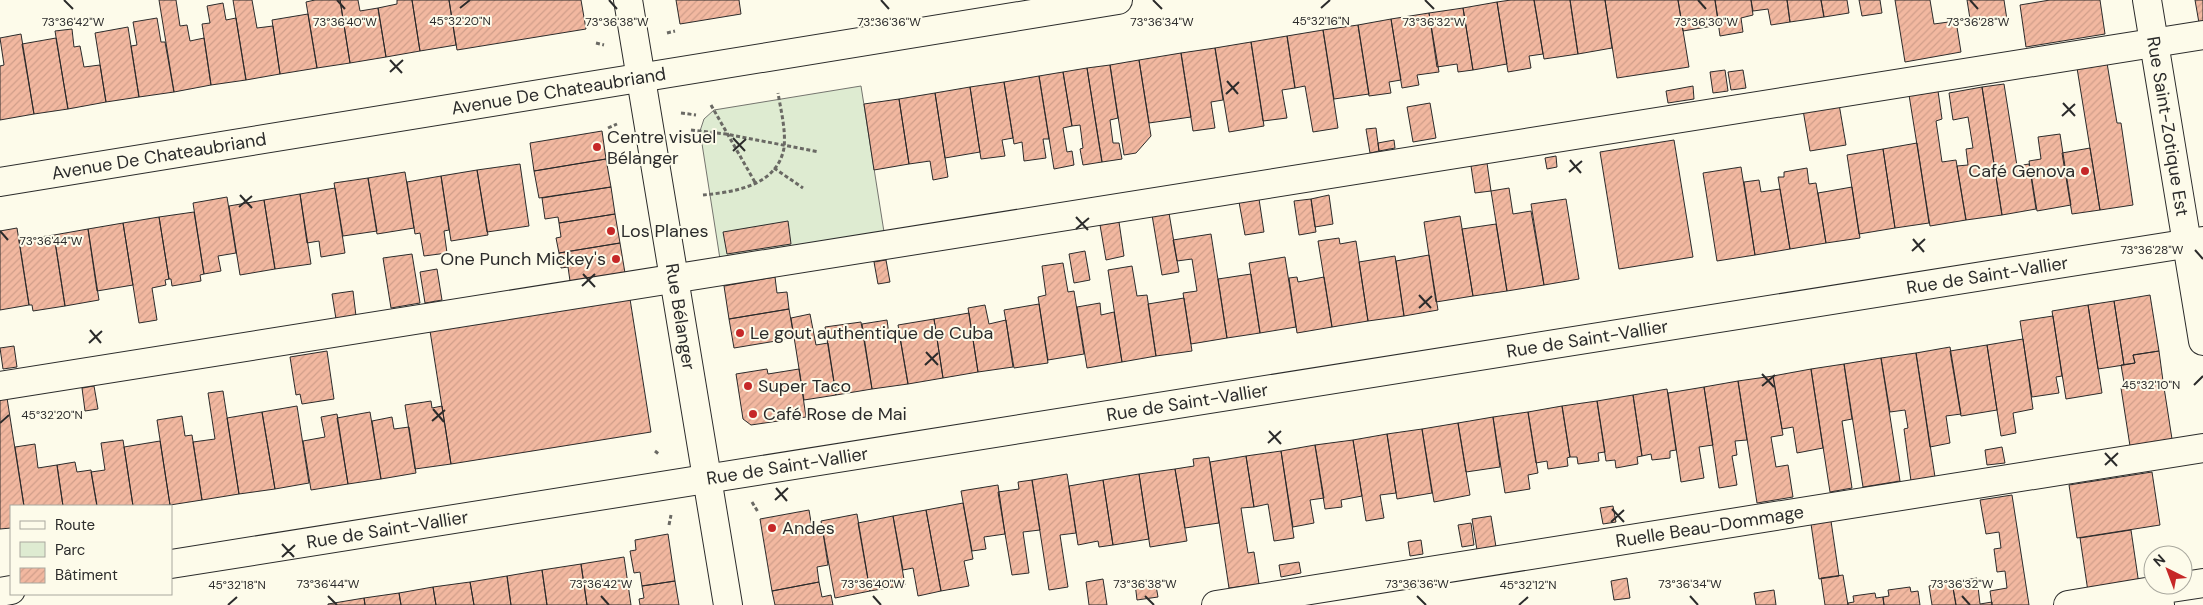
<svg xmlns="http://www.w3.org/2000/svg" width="2203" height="605" font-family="'DM Sans',sans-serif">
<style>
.green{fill:#deebd1;stroke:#74746e}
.building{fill:url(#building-hatch);stroke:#2b2b2b}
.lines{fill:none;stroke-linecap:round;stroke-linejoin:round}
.minor-casing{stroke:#2b2b2b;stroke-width:30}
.path{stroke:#6a6964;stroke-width:3;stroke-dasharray:4 2.5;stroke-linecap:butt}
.minor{stroke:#fdfbea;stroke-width:28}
.ticks{fill:none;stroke:#2b2b2b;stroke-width:2}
.poi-dot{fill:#c62828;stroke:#fdfbea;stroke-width:2}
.labels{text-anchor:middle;stroke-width:4;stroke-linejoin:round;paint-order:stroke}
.street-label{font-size:18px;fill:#2b2b2b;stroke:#fdfbea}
.poi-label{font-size:18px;fill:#2b2b2b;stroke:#fdfbea;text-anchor:start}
.ticks-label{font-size:12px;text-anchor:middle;fill:#2b2b2b;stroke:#fdfbea;stroke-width:4;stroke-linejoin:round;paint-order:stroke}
</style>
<defs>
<pattern id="building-hatch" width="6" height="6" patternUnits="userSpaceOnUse" patternTransform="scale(1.25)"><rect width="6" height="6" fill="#f2b8a0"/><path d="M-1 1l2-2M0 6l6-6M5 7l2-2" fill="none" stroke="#d09e8a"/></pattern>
</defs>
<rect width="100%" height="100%" fill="#fdfbea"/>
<!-- green -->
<path class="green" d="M861 86 884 232 720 259 700 131 704 119 714 110Z"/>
<!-- building -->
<path class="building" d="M159 0H176L180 26 187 25 190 41 204 38 211 85 174 92Z
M233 0H252L257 28 273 26 280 74 246 80Z
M315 0H340L350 63 317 68 306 2Z
M340 0H358L360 11 378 8 386 57 350 63Z
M397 0H412L420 51 386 57 378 8 397 4Z
M412 0H449L456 45 420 51Z
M449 0H581L586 29 457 50Z
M676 0H739L741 14 680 24Z
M1511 0H1534L1543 54 1529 56 1531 68 1508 72 1497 2Z
M1534 0H1570L1578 54 1544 59Z
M1570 0H1605L1612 48 1578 54Z
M1605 0H1678L1689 67 1617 78Z
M1678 0H1715L1719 25 1683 31Z
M1715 0H1751L1753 15 1741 18 1743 32 1720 36Z
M1751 0H1787L1790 22 1771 25 1768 9 1753 11Z
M1787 0H1821L1824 17 1790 22Z
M1821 0H1847L1849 13 1824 17Z
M1859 0H1880L1882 13 1862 16Z
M1895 0H1930L1934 24 1956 21 1961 52 1905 62Z
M1967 0H2004L2007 20 1971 25Z
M2050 0H2100L2105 34 2026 47 2020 5Z
M2195 0H2203V22L2199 23Z
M1497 2 1507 64 1473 70 1463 8Z
M223 3 226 20 236 18 246 80 211 85 202 24 210 23 207 6Z
M1463 8 1473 70 1458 72 1457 64 1437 67 1429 13Z
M1429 13 1439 72 1417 75 1419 85 1402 88 1391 19Z
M308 14 317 68 280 74 272 20Z
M157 18 161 42H165L174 92 139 97 131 46 137 45 133 22Z
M1391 19 1401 80 1389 82 1391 93 1369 96 1358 25Z
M1358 25 1369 94 1334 99 1323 30Z
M128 27 139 97 106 102 95 33Z
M72 29 74 47 80 46 84 67 100 65 106 102 68 109 55 31Z
M1323 30 1338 128 1313 132 1305 86 1295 88 1287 36Z
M21 34 34 114 0 120V66L4 65 0 38Z
M1287 36 1295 88 1282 90 1287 118 1263 121 1251 42Z
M56 38 68 109 34 114 22 44Z
M1251 42 1264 126 1229 132 1215 48Z
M1215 48 1223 100 1211 102 1215 128 1193 131 1181 53Z
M1181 53 1191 117 1149 123 1139 60Z
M1139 60 1151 136 1136 153 1124 155 1110 65Z
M2107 63 2117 123H2121L2133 205 2100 210 2077 68Z
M1110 65 1118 118 1110 120 1113 143H1119L1122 159 1102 162 1087 68Z
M1087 68 1102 162 1083 165 1080 149 1083 148 1080 125 1072 126 1063 72Z
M1725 70 1728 91 1713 93 1710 72Z
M1743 70 1746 88 1731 90 1728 72Z
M1063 72 1072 126 1063 128 1067 152 1072 151 1074 165 1054 169 1039 76Z
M1039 76 1049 139H1043L1046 158 1024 161 1022 142 1014 144 1004 82Z
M1004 82 1013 138 1002 140 1005 156 981 159 970 87Z
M2004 84 2017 166 2029 164 2036 209 2002 215 1982 87Z
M1693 86 1694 99 1668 103 1666 91Z
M970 87 980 152 945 158 935 93Z
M1982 87 2002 215 1966 220 1957 166 1968 165 1966 149 1973 148 1968 117 1953 120 1949 93Z
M1938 91 1942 119 1936 121 1942 162 1956 160 1966 220 1930 226 1909 95Z
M935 93 948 177 933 180 930 161 909 164 899 99Z
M899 99 909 164 874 170 864 104Z
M1430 103 1436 138 1413 142 1407 107Z
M1839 104 1846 145 1810 151 1803 110Z
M1376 128 1379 151 1370 153 1366 129Z
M602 131 606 159 534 171 530 143Z
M2060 134 2071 205 2037 211 2029 161 2041 159 2038 137Z
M1394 140 1395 148 1379 151 1378 143Z
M1674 140 1693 257 1619 269 1600 152Z
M1917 143 1929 223 1895 228 1883 149Z
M2090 148 2100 210 2072 214 2062 153Z
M1883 149 1895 228 1859 234 1847 155Z
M1556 156 1557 167 1547 169 1545 158Z
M606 159 611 187 539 198 534 171Z
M1487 163 1491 191 1475 193 1471 166Z
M520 164 529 226 487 232 477 170Z
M1741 167 1755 255 1717 261 1703 173Z
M1807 168 1809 184 1816 183 1826 243 1790 249 1778 177H1784V172Z
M477 170 488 235 451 241 441 176Z
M405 172 414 228 377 234 368 178Z
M441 176 449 230 444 231 447 253 424 256 420 233 415 234 407 182Z
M368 178 377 231 343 236 334 183Z
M1759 180 1761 192 1780 189 1790 249 1755 255 1744 182Z
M611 187 615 214 559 223 558 217 545 219 542 198Z
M1852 187 1860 238 1826 243 1818 193Z
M335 188 345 253 321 257 319 241 307 243 300 194Z
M1509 188 1513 214 1531 211 1544 285 1507 291 1491 191Z
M300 194 311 264 275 269 264 200Z
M1329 195 1333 224 1315 227 1311 199Z
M227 197 236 253 218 256 221 271 204 274 193 203Z
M1259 199 1264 232 1245 235 1239 202Z
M1311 199 1316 232 1299 235 1294 201Z
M1566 199 1579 279 1544 285 1531 204Z
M264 200 275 269 240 275 229 206Z
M194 212 204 274 200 275 201 281 172 286 171 279H169L159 217Z
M1169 213 1179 272 1162 275 1152 215Z
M615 214 620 243 559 253 556 238 561 237 559 223Z
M1460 216 1473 296 1436 302 1424 222Z
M159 217 169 279 165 280 166 285 152 288 157 320 139 323 123 223Z
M788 221 791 244 727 254 723 232Z
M1119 222 1124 256 1106 260 1100 225Z
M123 223 133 285 97 291 88 229Z
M1496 224 1507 291 1473 296 1462 229Z
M17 228 29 305 0 310V231Z
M88 229 99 300 65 306 54 235Z
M1211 234 1227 338 1191 344 1183 293 1197 291 1192 259 1177 261 1173 240Z
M54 235 65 306 33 311 32 305H29L19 240Z
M1339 238 1340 244 1356 241 1368 321 1332 327 1318 241Z
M620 243 625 273 570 281 568 267 561 268 559 253Z
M1085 251 1090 280 1074 283 1069 254Z
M412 254 420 303 391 308 383 258Z
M1429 255 1438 310 1404 316 1396 261Z
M1395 256 1404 316 1368 321 1359 262Z
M1285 257 1296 327 1260 333 1249 263Z
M886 260 890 282 878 284 874 262Z
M1063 263 1068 292 1074 291 1084 354 1048 360 1038 297 1046 295 1042 266Z
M1132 266 1137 296 1147 295 1156 356 1122 362 1108 270Z
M437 269 442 300 425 303 420 272Z
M1251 274 1260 333 1227 338 1218 279Z
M775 277 777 293 787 292 789 309 729 319 724 286Z
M1297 277 1298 282 1324 277 1332 327 1297 333 1289 278Z
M353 291 356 316 336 319 332 294Z
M2150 295 2159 351 2133 355 2135 363 2124 365 2114 301Z
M1184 298 1192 351 1156 356 1148 304Z
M630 299 651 432 451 464 430 331Z
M2114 301 2124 365 2098 369 2088 305Z
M1100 303 1101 315 1114 312 1122 362 1087 368 1077 307Z
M1039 304 1048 363 1014 368 1004 310Z
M985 305 989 324 1006 320 1013 367 978 372 968 308Z
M2088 305 2102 393 2066 399 2052 311Z
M789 309 794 338 734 348 729 319Z
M969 313 978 372 943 378 934 319Z
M810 314 816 345 828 343 836 395 804 400 791 318Z
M2053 316 2062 376 2056 377 2059 393 2032 397 2020 321Z
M934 319 943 378 908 384 898 325Z
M887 320 889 334 899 332 908 384 872 389 862 324Z
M861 322 872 389 836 395 825 327Z
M2023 339 2033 409 2013 413 2016 433 2001 436 1987 345Z
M1987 345 1997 410 1961 416 1950 351Z
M14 346 17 367 3 369 0 348Z
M1950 347 1961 414 1946 416 1950 443 1930 447 1916 353Z
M327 351 334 399 302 404 300 394 296 395 290 357Z
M2159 351 2163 381 2125 388 2121 365 2135 363 2133 355Z
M1916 353 1935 477 1911 481 1904 429 1908 428 1905 410 1890 412 1881 358Z
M1881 358 1900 481 1863 487 1844 364Z
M1844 364 1852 419 1842 421 1852 488 1830 492 1811 369Z
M767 369 768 374 799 369 806 417 751 425 743 419 736 374Z
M1811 369 1823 448 1797 453 1793 427 1782 429 1773 376Z
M1773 376 1783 435 1771 437 1776 467 1788 465 1793 497 1757 503 1738 381Z
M1738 381 1747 440 1735 441 1737 455 1732 456 1737 485 1719 488 1704 387Z
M2163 381 2172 439 2130 446 2121 388Z
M94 386 98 409 85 411 82 388Z
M1704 387 1713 445 1699 447 1704 478 1681 482 1668 393Z
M1667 389 1676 450 1670 451V458L1652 460 1651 454 1642 456 1633 395Z
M223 391 239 494 202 500 193 442 215 439 208 393Z
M1633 395 1642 456 1637 457 1638 464 1616 468 1615 460 1606 461 1597 401Z
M7 398 24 506H11V528L0 529V399Z
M431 401 432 408 442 406 451 464 415 469 405 405Z
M1597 401 1605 452 1598 453 1599 461 1578 464 1577 457H1570L1562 406Z
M297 406 309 483 275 489 262 412Z
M1562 406 1570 457 1567 458 1568 466 1548 469 1547 461 1536 463 1528 412Z
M262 412 275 489 239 494 227 418Z
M370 412 381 479 348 484 337 418Z
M1528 412 1538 473 1528 475 1530 489 1505 493 1493 417Z
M337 414 348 484 311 490 303 441 325 437 321 417Z
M182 416 185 436 192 435 202 500 170 505 157 420Z
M392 417 394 429 409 427 416 473 381 479 372 421Z
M1493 417 1500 467 1466 472 1458 423Z
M1458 423 1470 495 1434 502 1422 429Z
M1422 429 1432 493 1397 499 1387 434Z
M1387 434 1396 493 1380 495 1384 518 1366 521 1353 440Z
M123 440 133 506H97L91 472 105 470 101 443Z
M1353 440 1362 496 1341 500 1342 507 1325 509 1315 445Z
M160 441 170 505 133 506 124 447Z
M35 444 38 468 57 465 63 506H24L15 447Z
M1315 445 1324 498 1310 500 1314 523 1293 527 1281 451Z
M2002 447 2005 463 1987 465 1985 450Z
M1281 451 1294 538 1274 541 1268 504 1254 507 1246 456Z
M1246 456 1254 507 1241 508 1248 553 1254 552 1259 584 1229 588 1210 462Z
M1209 457 1219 523 1185 528 1175 469 1194 466 1193 459Z
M75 462 77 472 91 470 97 506H63L57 465Z
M1175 469 1187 541 1150 547 1139 474Z
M2152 472 2160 525 2077 538 2069 485Z
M1067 474 1076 533 1060 535 1068 587 1049 590 1032 480Z
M1139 474 1149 539 1113 545 1103 480Z
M1032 480 1040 530 1023 532 1029 573 1012 575 998 492 1019 489 1018 482Z
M1103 480 1113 545 1099 547 1098 541 1078 545 1069 486Z
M998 485 1005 534 984 537 986 549 972 551 961 491Z
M2012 495 2029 605H1992L1990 591 2007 588 2005 571 1997 572 1994 549 2001 548 1999 532 1986 534 1980 500Z
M963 503 973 559 964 561 969 586 941 591 926 510Z
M1613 506 1616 522 1603 524 1600 508Z
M809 510 812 528 822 526 828 565 817 567 819 582 772 591 760 519Z
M926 510 941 591 918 596 913 568 903 570 893 516Z
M857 514 870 591 835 598 821 521Z
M893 516 905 585 870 591 858 523Z
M1491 516 1496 547 1477 550 1472 519Z
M1831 521 1839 576 1819 579 1811 524Z
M1471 523 1474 545 1462 547 1458 525Z
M2131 530 2142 605H2090L2080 538Z
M668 534 675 581 642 586 640 572 634 573 630 551 636 550 635 540Z
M1421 540 1423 554 1410 556 1408 542Z
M624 557 631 605H587L581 564Z
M1299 562 1301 573 1281 577 1279 565Z
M581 564 587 605H547L542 570Z
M542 570 547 605H511L507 576Z
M1843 575 1848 605H1825L1821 578Z
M507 576 511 605H474L470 582Z
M1627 578 1630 598 1614 600 1611 581Z
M1977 578 1980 604 1992 602V605H1956L1952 582Z
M1103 579 1107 605H1089L1086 582Z
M1155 580 1158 597 1137 600 1135 583Z
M675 581 679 605H640L639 599 644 598 642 586Z
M470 582 474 605H436L433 587Z
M819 582 822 597 831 595 833 605H775L772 591Z
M1952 582 1956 605H1932L1929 586Z
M433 587 436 605H401L399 593Z
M1910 587 1911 592 1918 591 1920 605H1884L1883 597 1889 596 1888 590Z
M1774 590 1776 605H1756L1754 593Z
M399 593 401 605H365L364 598Z
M1875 593 1876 598 1883 597 1884 605H1848V603L1854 602 1853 596Z
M364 598 365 605H328V604Z"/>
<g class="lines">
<!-- minor casing -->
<g class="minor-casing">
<g id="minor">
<path id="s1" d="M628 0 728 605"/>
<path id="s2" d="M2147 0 2203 341"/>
<path id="s3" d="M0 182 1118 0"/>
<path d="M0 386 2203 35"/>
<path id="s4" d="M171 564 2203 241"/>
<path d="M0 592 11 590"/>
<path id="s5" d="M1216 605 2203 448"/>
<path d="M2068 605 2158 590"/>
<path d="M2160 605 2158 590 2203 583"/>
</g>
</g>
<!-- path -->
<path class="path" d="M667 33 675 31
M596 43 604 45
M711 105 756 184
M681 113 696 115
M608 128 617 124
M691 130 726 134 819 152
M774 168 803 188
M703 195C734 192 777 186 784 148 786 130 781 111 778 93
M655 451 660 455
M752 502 758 512
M669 525 671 515"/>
<!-- minor -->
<use href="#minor" class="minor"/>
</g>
<!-- ticks -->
<path class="ticks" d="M64 0 73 9M337 0 345 9M609 0 617 9M881 0 889 9M1153 0 1162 9M1425 0 1434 9M1698 0 1706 9M1970 0 1978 9M460 8 470 0M1321 8 1330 0M390 60 402 73M390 72 403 60M1227 81 1238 94M1226 94 1239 82M2063 103 2075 116M2062 116 2075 104M733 138 745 151M733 151 746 139M1570 160 1581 173M1569 172 1582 161M240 195 252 208M239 207 252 196M1076 217 1088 230M1076 229 1089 218M0 231 8 240M1913 239 1924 252M2195 250 2203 259M1912 251 1925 239M583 274 595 287M582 286 595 274M1419 295 1431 308M1419 308 1432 296M90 330 101 343M89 343 102 331M926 352 938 365M925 365 938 353M1762 374 1774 387M2194 385 2203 376M1762 386 1775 375M433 409 444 422M432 421 445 410M0 423 9 415M1269 431 1281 444M1268 443 1281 431M2105 453 2117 466M2105 465 2118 453M776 488 787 501M775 500 788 488M1612 509 1624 522M1611 522 1624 510M282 544 294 557M282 557 295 545M328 596 337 605M601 596 609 605M873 596 881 605M1145 596 1154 605M1417 596 1426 605M1690 596 1698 605M1962 596 1970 605M228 605 237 597M1519 605 1528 597"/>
<!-- markers -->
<g class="poi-dot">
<circle cx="597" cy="147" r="5"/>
<circle cx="2085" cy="171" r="5"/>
<circle cx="611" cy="231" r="5"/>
<circle cx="616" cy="259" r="5"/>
<circle cx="740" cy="333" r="5"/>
<circle cx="748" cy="386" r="5"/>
<circle cx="753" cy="414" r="5"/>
<circle cx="772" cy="528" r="5"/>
</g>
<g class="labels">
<!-- street labels -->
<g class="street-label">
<text dy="6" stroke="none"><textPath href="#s3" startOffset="566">Avenue De Chateaubriand</textPath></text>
<text dy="6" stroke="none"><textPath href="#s2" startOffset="128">Rue Saint-Zotique Est</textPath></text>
<text dy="6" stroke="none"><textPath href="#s3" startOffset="161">Avenue De Chateaubriand</textPath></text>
<text dy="6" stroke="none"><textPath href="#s4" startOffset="1839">Rue de Saint-Vallier</textPath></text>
<text dy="6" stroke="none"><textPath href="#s1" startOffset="321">Rue Bélanger</textPath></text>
<text dy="6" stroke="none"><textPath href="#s4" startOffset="1434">Rue de Saint-Vallier</textPath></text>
<text dy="6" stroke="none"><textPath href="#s4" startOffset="1029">Rue de Saint-Vallier</textPath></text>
<text dy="6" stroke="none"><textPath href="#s4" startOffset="624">Rue de Saint-Vallier</textPath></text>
<text dy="6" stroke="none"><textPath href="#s5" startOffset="500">Ruelle Beau-Dommage</textPath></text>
<text dy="6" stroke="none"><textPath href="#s4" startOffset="219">Rue de Saint-Vallier</textPath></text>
</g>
<!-- poi labels -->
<g class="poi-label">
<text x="607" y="143">Centre visuel<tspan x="607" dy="21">Bélanger</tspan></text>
<text x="2075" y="177" text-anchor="end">Café Genova</text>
<text x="621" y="237">Los Planes</text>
<text x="606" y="265" text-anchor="end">One Punch Mickey's</text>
<text x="750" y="339">Le gout authentique de Cuba</text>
<text x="758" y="392">Super Taco</text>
<text x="763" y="420">Café Rose de Mai</text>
<text x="782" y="534">Andes</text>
</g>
</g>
<g class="ticks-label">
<text x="460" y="25">45°32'20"N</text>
<text x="1321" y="25">45°32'16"N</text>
<text x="73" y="26">73°36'42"W</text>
<text x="345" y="26">73°36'40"W</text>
<text x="617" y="26">73°36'38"W</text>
<text x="889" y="26">73°36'36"W</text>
<text x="1162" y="26">73°36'34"W</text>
<text x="1434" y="26">73°36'32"W</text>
<text x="1706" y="26">73°36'30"W</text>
<text x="1978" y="26">73°36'28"W</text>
<text x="51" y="245">73°36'44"W</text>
<text x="2152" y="254">73°36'28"W</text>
<text x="2151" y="389">45°32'10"N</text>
<text x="52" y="419">45°32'20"N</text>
<text x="328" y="588">73°36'44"W</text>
<text x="601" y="588">73°36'42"W</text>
<text x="873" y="588">73°36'40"W</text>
<text x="1145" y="588">73°36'38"W</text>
<text x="1417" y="588">73°36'36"W</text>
<text x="1690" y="588">73°36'34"W</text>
<text x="1962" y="588">73°36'32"W</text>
<text x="237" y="589">45°32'18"N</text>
<text x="1528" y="589">45°32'12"N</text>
</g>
<!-- legend -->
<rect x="10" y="505" width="162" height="90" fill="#fdfbea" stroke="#a9a89e"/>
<rect x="20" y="521" width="25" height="8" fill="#fdfbea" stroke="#a9a89e"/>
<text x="55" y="530" font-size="15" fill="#2b2b2b">Route</text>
<rect x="20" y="542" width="25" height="15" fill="#deebd1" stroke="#a9a89e"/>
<text x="55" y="555" font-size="15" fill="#2b2b2b">Parc</text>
<rect x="20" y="568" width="25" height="15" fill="url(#building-hatch)" stroke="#a9a89e"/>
<text x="55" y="580" font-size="15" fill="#2b2b2b">Bâtiment</text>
<!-- north arrow -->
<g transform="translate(2168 570) rotate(318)"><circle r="24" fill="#fdfbea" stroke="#a9a89e"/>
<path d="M0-4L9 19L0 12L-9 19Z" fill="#c62828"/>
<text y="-8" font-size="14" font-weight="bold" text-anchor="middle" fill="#2b2b2b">N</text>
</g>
</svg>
